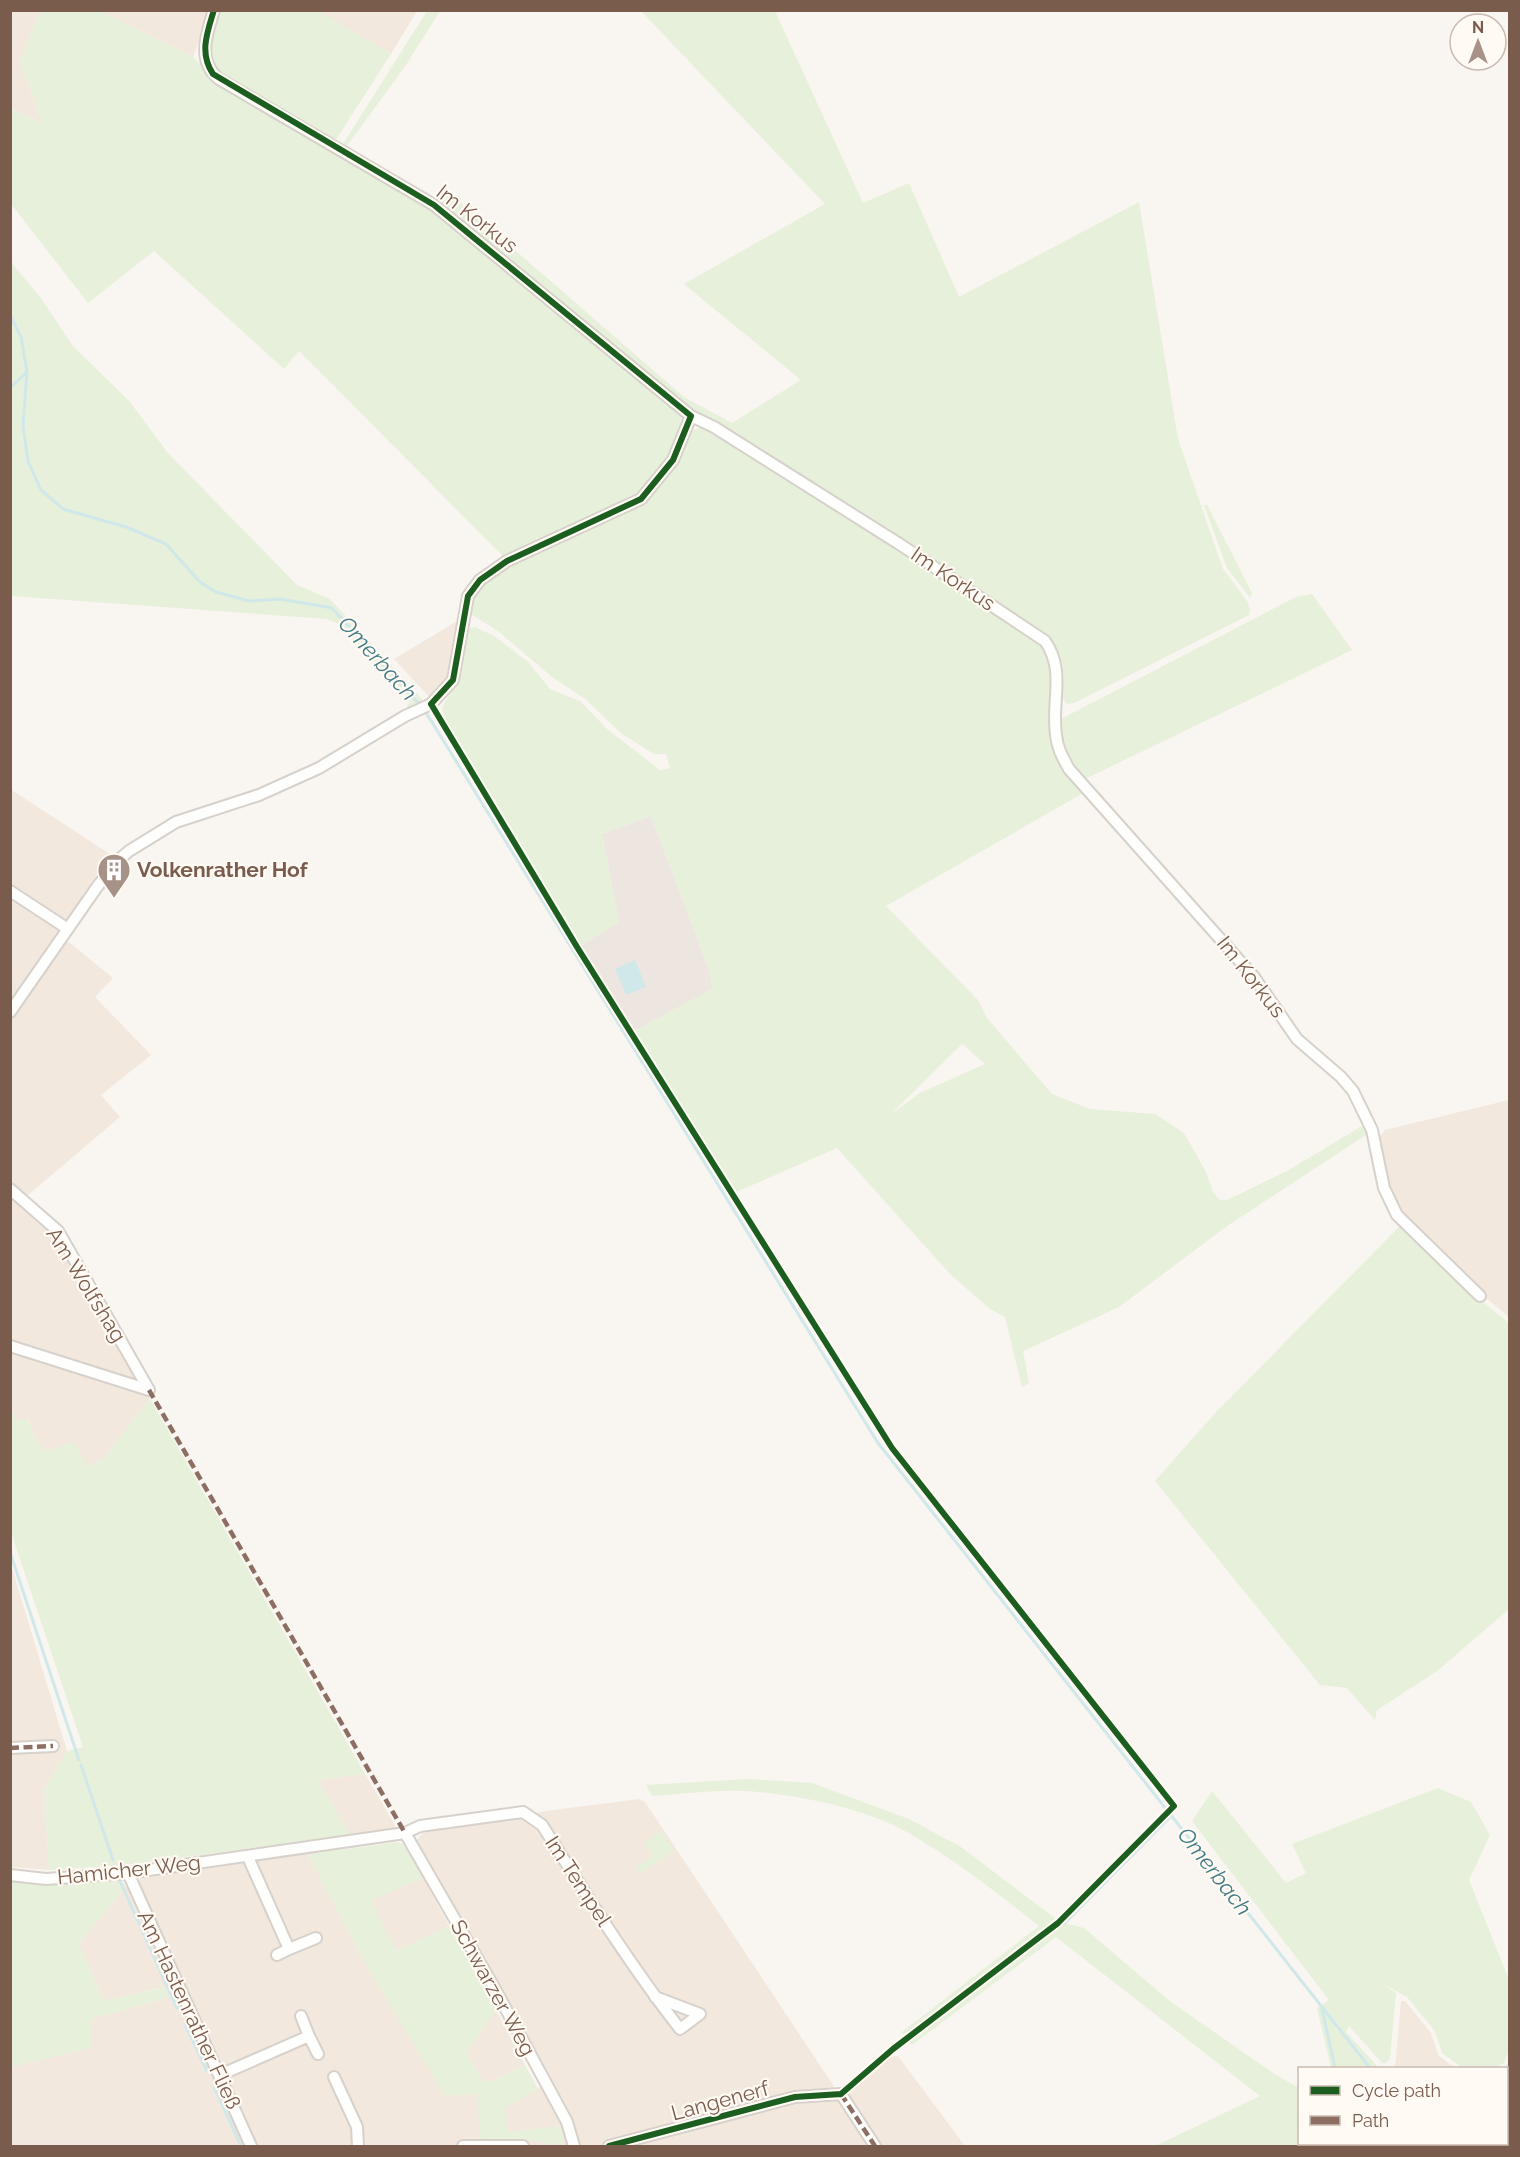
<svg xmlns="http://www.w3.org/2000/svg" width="1520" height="2157" font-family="Raleway,sans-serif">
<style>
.residential{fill:#f2e8de}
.industrial{fill:#ede5e0}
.green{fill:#e7f0db;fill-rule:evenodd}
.water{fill:#d0e8ea}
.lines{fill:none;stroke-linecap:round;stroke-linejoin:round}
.stream{stroke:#d0e8ea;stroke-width:3}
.minor-casing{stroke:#d7d1cb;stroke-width:14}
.minor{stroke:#fefefd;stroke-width:10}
.quiet{stroke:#8d6e63;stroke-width:4.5;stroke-dasharray:9 4.5;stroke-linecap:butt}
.cycleway-casing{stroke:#fffaf3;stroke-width:10}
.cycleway{stroke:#1b5e20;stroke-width:6}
.labels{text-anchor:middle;stroke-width:4.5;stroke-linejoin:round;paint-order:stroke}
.street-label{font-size:21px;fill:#7a5c4d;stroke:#fffaf3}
.poi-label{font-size:21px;font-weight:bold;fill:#7a5c4d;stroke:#fffaf3;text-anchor:start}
.water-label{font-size:22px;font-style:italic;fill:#437c86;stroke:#fffaf3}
</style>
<rect width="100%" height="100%" fill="#f9f5f0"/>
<!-- residential -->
<path class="residential" d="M10 11H40L20 62 43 124 11 108Z
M99 11H209L193 57Z
M317 11H417L391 54Z
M459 620 450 680 431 699 394 659Z
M10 789 110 854 58 933 113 978 95 997 151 1055 101 1095 120 1117 21 1201 56 1234 150 1399 104 1458 87 1467 43 1452 27 1419 18 1422 11 1407Z
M1509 1100V1317L1451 1269 1405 1220 1387 1187 1379 1138 1385 1130Z
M10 1561 67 1751 44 1790 49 1870 11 1867Z
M365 1774 395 1825 393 1830 350 1835 317 1780Z
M639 1799 645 1802 841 2097 889 2057 898 2056 965 2146H11L10 2067 90 2048 91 2019 169 1997 164 1987 104 2001 79 1944 125 1887 137 1884 141 1878 308 1854 364 1962 478 2093 507 2138 504 2108 549 2082 416 1841 423 1833 546 1811Z
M423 1878 449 1926 396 1951 370 1900Z
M1401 2001H1405L1431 2033 1438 2055 1455 2068H1395Z
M496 2010 525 2065 493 2081H483L466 2053Z
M1509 2062 1510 2141 1507 2143 1506 2068H1503Z"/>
<!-- industrial -->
<path class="industrial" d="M651 816 708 967 713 989 634 1031 580 946 619 922 602 834Z"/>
<!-- green -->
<path class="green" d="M317 10 391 54 337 138 326 140 221 76C201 52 209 37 216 11Z
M40 11H99L193 57 204 68 436 211 675 408 682 419 671 459 642 493 505 558 299 351 284 369 154 251 88 303 11 204 10 108 43 124 20 62Z
M427 11H440L406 65 347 146 348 151 343 144Z
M641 11H775L863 203 909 183 959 297 1139 202 1178 439 1223 569 1247 601 1250 609 1249 615 1074 703 1067 704 1062 697C1064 670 1066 660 1049 637L725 429 694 412 443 203 440 185 684 397 732 423 801 380 684 284 825 204Z
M10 261 41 298 72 345 130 402 167 452 297 585 330 599 422 699V704L405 712 409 702 405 693 339 624 327 619 11 596Z
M702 426 900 548 1042 645 1054 668 1053 737 1085 792 886 906 978 1000 987 1018 1052 1094 1090 1109 1155 1114 1184 1133 1206 1172 1213 1192 1220 1200H1227L1287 1171 1367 1123 1369 1133 1227 1226 1119 1307 1023 1351 1029 1383 1022 1387 1005 1317 990 1309 950 1274 837 1148 734 1193 634 1031 713 989 708 967 651 816 602 834 619 922 580 946 445 722 442 708 457 681 466 629 475 627 494 636 528 662 550 689 580 701 607 729 660 770 670 768 666 754H654L622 734 584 698 552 677 498 631 469 613 472 596 482 582 509 565 619 514 677 461 690 432ZM962 1044 985 1064 920 1093 890 1115Z
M1204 505H1207L1252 593 1250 598 1227 568Z
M1312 594 1352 650 1083 780C1069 759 1060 745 1061 719L1296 597Z
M1399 1227 1405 1228 1479 1299 1509 1323V1609L1437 1671 1377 1710 1375 1720 1347 1688 1320 1685 1155 1481 1216 1412Z
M150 1399 365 1774 317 1780 350 1835 126 1865 49 1870 44 1790 67 1751 83 1747 11 1532V1407L18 1422 26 1418 43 1452 74 1442 88 1467 104 1458Z
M746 1779 812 1783 909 1819 961 1847 1060 1922 1084 1928 1171 2002 1273 2073 1299 2088 1300 2144H1464L1469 2146H1155L1260 2096 1056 1937 912 2045 908 2042 1051 1933 1044 1929 905 2036 902 2032 1039 1926C996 1892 953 1858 905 1831 864 1808 790 1793 743 1791 713 1790 682 1794 652 1796L646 1785Z
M1438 1788 1471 1802 1490 1835 1469 1880 1509 1980V2050L1504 2063 1494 2068H1463L1442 2053 1435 2031 1407 1997 1383 1984 1396 1993 1390 2058 1386 2063H1382L1349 2026 1346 2032 1379 2068H1331L1317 2008 1329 2000 1192 1821 1212 1791 1286 1883 1306 1873 1292 1844Z
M661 1831 674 1851 640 1874 636 1867 653 1855 644 1842Z
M399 1842 406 1848 423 1878 371 1900 396 1951 449 1926 496 2010 466 2053 483 2081H493L525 2065 538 2089 504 2108 507 2132 560 2126 564 2139 560 2146 528 2140V2138L523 2140 479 2138 478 2094 445 2096 364 1962 308 1854Z
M117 1880 125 1884V1887L79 1944 104 2001 165 1987 169 1997 91 2019V2048L11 2067 10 1881 81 1884Z"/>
<!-- water -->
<path class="water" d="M635 960 646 987 626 995 615 969Z"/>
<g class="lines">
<!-- stream -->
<path class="stream" d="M10 315 21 337 27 372 23 426 28 461 41 490 63 509 126 527 166 544 200 582 216 592 249 601 280 599 332 608 421 706
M10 388 27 372
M425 711 878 1443 1370 2068
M10 1552 79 1760
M81 1765 113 1860
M119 1879 177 2008
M1064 1924 1172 1815
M1322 2009 1335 2068
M185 2024 207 2071
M214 2087 241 2146
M1446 2144 1449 2146
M1338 2146V2144"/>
<!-- minor casing -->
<g class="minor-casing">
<path id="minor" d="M214 10C207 33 196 61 219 79L434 205 691 416 714 427 901 545 1045 641C1066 671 1051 701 1056 735 1057 748 1063 758 1069 769L1254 977 1297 1039 1341 1077 1353 1091 1372 1130 1384 1188 1397 1215 1480 1296
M10 891 68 929
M10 1012 97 887 116 862 129 851 176 822 259 795 319 768 405 716 431 704 453 680 468 596 480 580 507 561 641 499 673 460 691 416
M10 1189 58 1231 149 1390
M10 1346 149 1390
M10 1748 53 1746
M405 1833 495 1989 567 2122 574 2146
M248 1857 289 1949 316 1938
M128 1873 251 2146
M10 1875 46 1879 128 1873 405 1833 420 1826 523 1812 542 1825C586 1894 629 1964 680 2029L700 2014 655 1997
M277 1955 289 1949
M301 2016 309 2036
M220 2075 309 2036 318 2054
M334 2077 357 2127 358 2146
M463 2146H523
M609 2146 795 2097 841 2094 875 2146"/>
</g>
<!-- minor -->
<use href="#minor" class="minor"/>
<!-- quiet -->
<path class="quiet" d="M149 1390 405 1833
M10 1748 53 1746
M841 2094 875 2146"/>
<!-- cycleway casing -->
<g class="cycleway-casing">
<path id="cycleway" d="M214 10C207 33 199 53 213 74L434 205 691 416 673 460 641 499 507 561 480 580 468 596 453 680 431 704 577 947 892 1448 1174 1806 1058 1923 893 2049 841 2094
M609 2146 795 2097 841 2094"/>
</g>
<!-- cycleway -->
<use href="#cycleway" class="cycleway"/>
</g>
<!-- icons -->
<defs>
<g id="building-pin" transform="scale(1.725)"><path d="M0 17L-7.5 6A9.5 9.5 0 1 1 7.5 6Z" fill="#a69286" stroke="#fffaf3"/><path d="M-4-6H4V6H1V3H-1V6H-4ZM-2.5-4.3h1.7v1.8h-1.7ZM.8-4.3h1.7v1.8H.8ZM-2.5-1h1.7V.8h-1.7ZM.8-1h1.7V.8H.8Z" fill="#fff"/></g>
</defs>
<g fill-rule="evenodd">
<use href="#building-pin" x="114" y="870"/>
</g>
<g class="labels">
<!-- street labels -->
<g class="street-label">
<text transform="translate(477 219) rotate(38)" y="7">Im Korkus</text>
<text transform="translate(953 579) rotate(34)" y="7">Im Korkus</text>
<text transform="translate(1251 977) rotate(52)" y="7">Im Korkus</text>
<text transform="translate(86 1285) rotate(58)" y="7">Am Wolfshag</text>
<text transform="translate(129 1870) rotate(-6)" y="7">Hamicher Weg</text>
<text transform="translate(578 1881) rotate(57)" y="7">Im Tempel</text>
<text transform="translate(493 1988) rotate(61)" y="7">Schwarzer Weg</text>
<text transform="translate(189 2010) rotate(65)" y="7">Am Hastenrather Fließ</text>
<text transform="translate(720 2101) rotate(-15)" y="7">Langenerf</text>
</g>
<!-- poi labels -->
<g class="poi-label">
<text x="137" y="877">Volkenrather Hof</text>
</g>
<!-- water labels -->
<g class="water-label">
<text transform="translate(378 658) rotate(48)" y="8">Omerbach</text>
<text transform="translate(1215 1871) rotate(52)" y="8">Omerbach</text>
</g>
</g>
<!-- border -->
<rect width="1520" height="2157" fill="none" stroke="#7a5c4d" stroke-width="24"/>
<!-- legend -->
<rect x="1298" y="2067" width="210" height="78" fill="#fffaf3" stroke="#cabbb1" stroke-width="1.5"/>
<rect x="1310" y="2086" width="30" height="9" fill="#1b5e20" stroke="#cabbb1" stroke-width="1.5"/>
<text x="1352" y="2097" font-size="18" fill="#7a5c4d">Cycle path</text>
<rect x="1310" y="2116" width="30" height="9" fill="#8d6e63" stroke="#cabbb1" stroke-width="1.5"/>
<text x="1352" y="2127" font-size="18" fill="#7a5c4d">Path</text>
<!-- north arrow -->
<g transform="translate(1478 42)"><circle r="28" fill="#fffaf3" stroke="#cabbb1" stroke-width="1.5"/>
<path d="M0-4.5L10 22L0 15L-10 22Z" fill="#a69286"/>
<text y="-9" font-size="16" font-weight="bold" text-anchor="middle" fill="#7a5c4d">N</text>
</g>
</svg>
